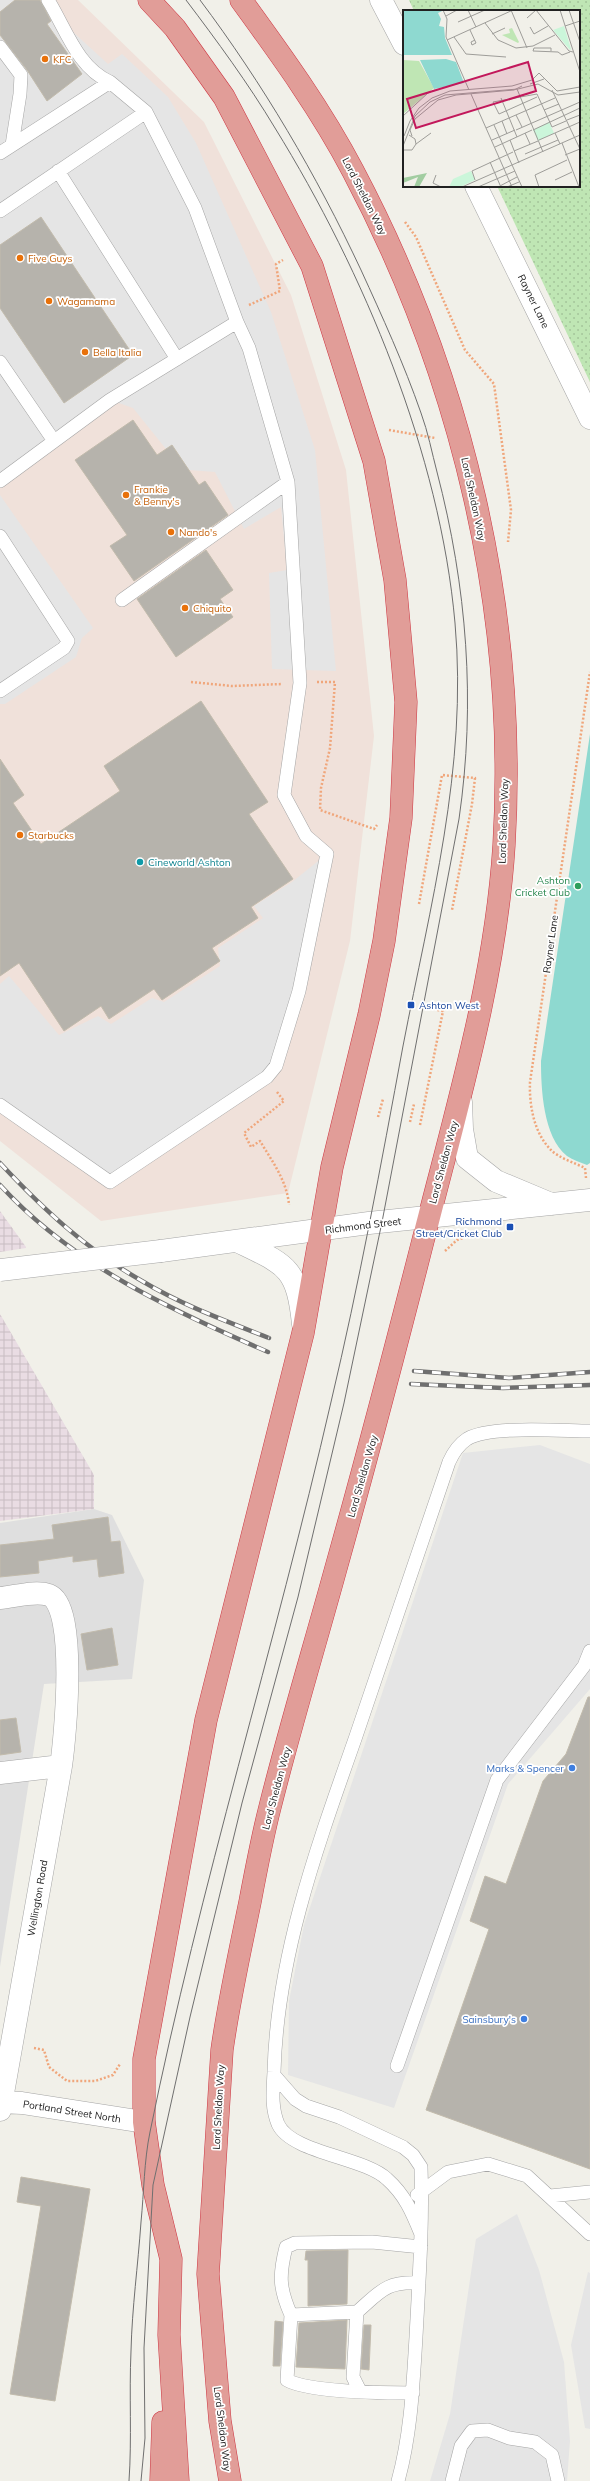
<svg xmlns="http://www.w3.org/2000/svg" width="590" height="2481" font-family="Mulish,sans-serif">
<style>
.residential{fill:#dfdfdf}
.commercial{fill:#f0e1da}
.industrial{fill:url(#industrial-grid)}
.garden{fill:url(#garden-dots)}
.pitch{fill:#8ed9d0}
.parking{fill:#e5e5e5}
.building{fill:#b6b3ac;stroke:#c2bbac}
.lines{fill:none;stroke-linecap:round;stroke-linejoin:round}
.lane-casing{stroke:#a5a5a5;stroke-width:14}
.street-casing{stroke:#a5a5a5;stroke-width:23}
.highway-casing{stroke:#ce3743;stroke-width:23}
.path{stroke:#f0a67b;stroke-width:2.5;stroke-dasharray:2 2;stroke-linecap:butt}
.lane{stroke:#fff;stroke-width:13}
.street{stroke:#fff;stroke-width:22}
.highway{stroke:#e19d98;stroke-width:22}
.tram{stroke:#6f6f6f;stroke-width:1}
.rail-casing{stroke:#6f6f6f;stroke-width:4.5}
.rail{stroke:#fff;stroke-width:3;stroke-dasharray:9;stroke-linecap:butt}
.street-bridge-casing{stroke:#a5a5a5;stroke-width:23;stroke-linecap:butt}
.street-bridge{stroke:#fff;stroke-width:22}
.food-dot{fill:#e8710a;stroke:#fff;stroke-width:1.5}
.culture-dot{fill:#0f9aa8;stroke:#fff;stroke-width:1.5}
.leisure-dot{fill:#2e9e5b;stroke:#fff;stroke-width:1.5}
.transit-dot{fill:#1a4fb4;stroke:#fff;stroke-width:1.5}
.shop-dot{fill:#3f7fe0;stroke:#fff;stroke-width:1.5}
.labels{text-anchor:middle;stroke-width:3.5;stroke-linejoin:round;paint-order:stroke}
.food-label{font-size:10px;fill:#c56008;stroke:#fff;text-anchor:start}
.street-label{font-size:10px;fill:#212121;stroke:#fff}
.culture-label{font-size:10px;fill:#0d838f;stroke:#fff;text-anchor:start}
.leisure-label{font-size:10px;fill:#27864d;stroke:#fff;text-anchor:end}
.transit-label{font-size:10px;fill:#164399;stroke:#fff;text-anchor:start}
.shop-label{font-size:10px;fill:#366cbe;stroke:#fff;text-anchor:end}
.inset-road{fill:none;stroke:#9e9d99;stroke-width:1}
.view{fill:#c2185b;fill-opacity:0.15;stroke:#c2185b;stroke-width:2}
.inset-edge{fill:none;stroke:#212121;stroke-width:2}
</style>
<defs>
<pattern id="industrial-grid" width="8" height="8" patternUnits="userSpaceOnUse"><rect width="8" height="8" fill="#e9dce3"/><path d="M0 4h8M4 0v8" fill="none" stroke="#c8bcc2"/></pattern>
<pattern id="garden-dots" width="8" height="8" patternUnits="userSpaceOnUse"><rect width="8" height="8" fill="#bfe6b4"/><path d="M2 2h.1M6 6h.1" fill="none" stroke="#a4c59a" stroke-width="1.8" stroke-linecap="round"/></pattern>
</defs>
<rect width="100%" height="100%" fill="#f1f0e9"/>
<!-- residential -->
<path class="residential" d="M94 1509 112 1515 144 1580 132 1679 44 1684 0 1967V1523Z"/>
<!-- commercial -->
<path class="commercial" d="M0 0H78L204 122 291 295 346 470 374 736 350 941 288 1193 101 1221 0 1141Z"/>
<!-- industrial -->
<path class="industrial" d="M0 1211 26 1247V1248L0 1252Z
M0 1314 94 1475V1509L0 1521Z"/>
<!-- garden -->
<path class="garden" d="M409 0H590V382L497 186H579V11H414Z"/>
<!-- pitch -->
<path class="pitch" d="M590 734V1163L587 1165C580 1162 573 1160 567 1156 543 1137 541 1088 541 1061Z"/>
<!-- parking -->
<path class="parking" d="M0 0H38L108 64 122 54 168 97 196 143 271 312 315 450 336 671 272 669 269 573 287 570 281 507 244 529 215 472 189 470 172 445 166 449 133 408 110 400 0 477Z
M0 495 93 628 82 638 76 657 5 704H0Z
M327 854 276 1066 110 1182 0 1105V984L9 976 59 1035 98 1016 111 1024 152 998 164 1002 220 966 218 948 263 918 254 906 292 882Z
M540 1445 590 1464V1689L508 1784 394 2108 288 2075 289 2001 304 1925 463 1453Z
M517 2214 539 2270 564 2362 570 2441 567 2481H430L450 2414 476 2239Z
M588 2272 590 2273V2429L585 2428 571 2345Z"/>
<!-- building -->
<path class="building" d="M15 0H40L51 21 47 24 82 74 47 101 27 70 0 35V12Z
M41 217 133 355 64 403 0 308V245Z
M133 420 157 455 172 445 199 485 205 481 228 515 134 581 110 546 127 535 75 460Z
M206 550 233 590 220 599 233 617 176 657 137 599Z
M201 701 268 802 249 814 293 879 251 907 258 918 212 948 220 961 162 1000 154 989 109 1019 101 1006 64 1031 19 963 0 976V759L24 795 13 803 41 844 120 791 104 766Z
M108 1517 111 1542 120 1541 124 1573 99 1577 97 1559 73 1562V1556L38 1561 39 1573 0 1577V1545L54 1539 52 1525Z
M112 1628 118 1665 87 1670 81 1634Z
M588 1697H590V2169L426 2110 489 1929 470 1921 485 1876 506 1884 543 1781 566 1754Z
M16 1718 21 1752 0 1755V1720Z
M21 2177 90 2189 55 2401 10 2394 41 2206 17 2202Z
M348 2250 347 2304 308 2306V2260H305L306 2251Z
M347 2320 345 2369 296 2367 299 2323Z
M275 2321 283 2322 280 2366H273Z
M364 2325H371L369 2370 361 2369Z"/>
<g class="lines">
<!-- lane casing -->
<g class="lane-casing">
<path id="lane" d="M48 0C66 29 77 67 110 82
M0 47 21 75 20 94 12 145
M0 153 110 82 146 112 195 208 237 322 249 348 288 482 300 683 284 795 306 836 327 854 299 991 276 1066 267 1077 110 1182 0 1105
M58 171 177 359
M0 211 146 112
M0 362 54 441
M0 481 110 400 237 322
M0 536 68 641 64 648 0 691
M122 600 288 482
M397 2066 497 1780 584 1666 590 1651
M274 2075 295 2099 306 2106 339 2117 403 2147 413 2155 421 2167C423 2224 419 2280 416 2337 413 2385 411 2434 398 2481
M417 2195 448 2172 488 2164 527 2176 590 2234
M550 2196 590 2192
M421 2234C412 2212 405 2195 387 2179 364 2157 291 2153 278 2124 271 2107 273 2091 274 2072 277 1956 317 1847 355 1739 386 1647 417 1555 449 1462 453 1453 458 1445 467 1439 490 1425 562 1431 590 1431
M357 2312 291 2315 287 2380C308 2392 385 2393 413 2393
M291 2315C279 2288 279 2275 286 2247L295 2243 372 2242 421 2247
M360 2391 353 2377 357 2312C380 2292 386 2281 419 2283
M452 2481 461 2446 472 2431 488 2430 509 2438 535 2442 552 2455 558 2481"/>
</g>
<!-- street casing -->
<g class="street-casing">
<path id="street" d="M381 0 404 44
M476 186 590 418
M461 1102 462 1129 467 1158 496 1181 551 1204
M237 1241C286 1265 297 1266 303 1324
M161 1251 369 1223 590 1200
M0 1598C14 1597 35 1590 49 1595 78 1606 65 1739 61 1766L0 2110
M0 1773 61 1766
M0 2102 22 2103 144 2122"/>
</g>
<!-- highway casing -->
<g class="highway-casing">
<path id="highway" d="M149 0 175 28 224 97 312 266 374 461 395 580 406 702 401 818 384 941 369 1015 332 1167 303 1333 206 1720 144 2059V2122L153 2185 171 2259 169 2335 178 2481
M161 2481 163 2422
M230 2481 220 2421 208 2274 222 2050C229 2000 240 1951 250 1902 256 1870 262 1838 270 1807 290 1727 314 1648 336 1568 368 1454 398 1339 427 1225 459 1100 496 974 504 845 518 612 462 377 353 171 321 110 281 55 241 0"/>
</g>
<!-- path -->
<path class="path" d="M405 222 416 237 465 350 494 384 511 510 508 542
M249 305 280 291 276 264 283 260
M389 430 435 438
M191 682 232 686 282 684
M317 682H335L330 748 321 788 320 810 374 829 377 825
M419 904 442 775 475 778 472 804 452 910
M277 1092 284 1101 244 1133 251 1147 260 1141C272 1161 287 1181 289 1205
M378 1117 383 1099
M410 1122 414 1104
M420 1125 443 1011 437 1010
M586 1178 585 1168C575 1163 559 1158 551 1150 534 1133 529 1105 530 1082L590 672
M445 1251 457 1240 463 1238
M34 2048 44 2050 49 2067 67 2081H95L113 2075 120 2064"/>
<!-- lane -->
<use href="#lane" class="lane"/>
<!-- street -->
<use href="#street" class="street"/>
<!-- highway -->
<use href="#highway" class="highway"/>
<!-- tram -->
<path class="tram" d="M129 2481C132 2438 129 2395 131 2351 132 2308 138 2265 141 2222 144 2192 144 2161 150 2132 200 1886 275 1646 331 1402 359 1284 381 1165 403 1046 430 906 468 767 455 623 440 454 364 272 275 128 248 83 217 41 186 0
M141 2481 145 2438 144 2348 153 2185 190 2017 242 1803 298 1597 344 1403 382 1222 459 819C476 702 467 587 437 472 432 453 428 432 421 413 404 364 382 316 361 270 316 174 263 84 200 0"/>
<!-- rail casing -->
<g class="rail-casing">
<path id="rail" d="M0 1163C44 1210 86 1249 142 1281 182 1305 226 1321 269 1338
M0 1185C73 1265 171 1310 268 1352
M414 1371 509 1378 590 1372
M411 1384 503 1388 590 1385"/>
</g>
<!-- rail -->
<use href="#rail" class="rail"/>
<!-- street-bridge casing -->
<g class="street-bridge-casing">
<path id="street-bridge" d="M0 1270 161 1251"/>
</g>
<!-- street-bridge -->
<use href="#street-bridge" class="street-bridge"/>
</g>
<!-- markers -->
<g class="food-dot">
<circle cx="45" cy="59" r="4"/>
<circle cx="20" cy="258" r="4"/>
<circle cx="49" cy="301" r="4"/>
<circle cx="85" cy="352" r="4"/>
<circle cx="126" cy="495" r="4"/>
<circle cx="171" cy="532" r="4"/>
<circle cx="185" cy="608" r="4"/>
<circle cx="20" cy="835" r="4"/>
</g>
<circle class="culture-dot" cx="140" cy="862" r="4"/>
<circle class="leisure-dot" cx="578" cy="886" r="4"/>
<g class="transit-dot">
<rect x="407" y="1001" width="8" height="8" rx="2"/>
<rect x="506" y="1223" width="8" height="8" rx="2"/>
</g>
<g class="shop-dot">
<circle cx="572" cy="1768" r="4"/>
<circle cx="524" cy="2019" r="4"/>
</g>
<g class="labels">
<!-- food labels -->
<g class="food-label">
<text x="53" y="63">KFC</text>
<text x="28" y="262">Five Guys</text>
<text x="57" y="305">Wagamama</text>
<text x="93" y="356">Bella Italia</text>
<text x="134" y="493">Frankie<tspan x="134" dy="12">&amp; Benny's</tspan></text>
<text x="179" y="536">Nando's</text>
<text x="193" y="612">Chiquito</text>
<text x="28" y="839">Starbucks</text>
</g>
<!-- street labels -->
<g class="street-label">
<text transform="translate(365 196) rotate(63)" y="4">Lord Sheldon Way</text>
<text transform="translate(534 301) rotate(64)" y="4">Rayner Lane</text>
<text transform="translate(474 499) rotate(78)" y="4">Lord Sheldon Way</text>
<text transform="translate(503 821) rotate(-88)" y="4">Lord Sheldon Way</text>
<text transform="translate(550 944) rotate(-82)" y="4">Rayner Lane</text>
<text transform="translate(443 1162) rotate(-75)" y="4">Lord Sheldon Way</text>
<text transform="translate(363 1225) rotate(-7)" y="4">Richmond Street</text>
<text transform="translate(362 1476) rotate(-74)" y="4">Lord Sheldon Way</text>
<text transform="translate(276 1788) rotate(-75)" y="4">Lord Sheldon Way</text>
<text transform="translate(37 1898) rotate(-80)" y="4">Wellington Road</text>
<text transform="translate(218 2107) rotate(-87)" y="4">Lord Sheldon Way</text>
<text transform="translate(72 2111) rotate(9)" y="4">Portland Street North</text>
<text transform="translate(223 2429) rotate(83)" y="4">Lord Sheldon Way</text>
</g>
<!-- culture labels -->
<g class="culture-label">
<text x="148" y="866">Cineworld Ashton</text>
</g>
<!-- leisure labels -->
<g class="leisure-label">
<text x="570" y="884">Ashton<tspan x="570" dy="12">Cricket Club</tspan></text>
</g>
<!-- transit labels -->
<g class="transit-label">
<text x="419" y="1009">Ashton West</text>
<text x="502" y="1225" text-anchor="end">Richmond<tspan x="502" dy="12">Street/Cricket Club</tspan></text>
</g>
<!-- shop labels -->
<g class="shop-label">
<text x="564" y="1772">Marks &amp; Spencer</text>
<text x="516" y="2023">Sainsbury's</text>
</g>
</g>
<!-- overview -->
<g transform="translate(403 10)">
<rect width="177" height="177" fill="#f1f0e9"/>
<path d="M109 18 116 32 115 33 99 25 107 23 106 19Z" fill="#bfe6b4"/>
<path d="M24 163 16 177H11L15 167 0 173V168Z" fill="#a2cda1"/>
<path d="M161 16 168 39 167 40 150 20ZM146 112 151 123 135 131 130 120ZM68 161 72 170 57 177H46L50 169Z" fill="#cbf6da"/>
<path d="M0 50 16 51 31 78 0 104Z" fill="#bfe6b4"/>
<path d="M0 0 39 1 35 3 38 9 36 16 41 17 42 28 49 45H0ZM43 49 53 52 61 73 31 79 17 50Z" fill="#8ed9d0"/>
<path class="inset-road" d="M40 0 44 9 43 27 66 80M65 0 73 17M108 0 124 38M133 0 166 41 170 42M157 0 177 62M166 0 177 32M43 6 54 0M124 8 133 0M55 12 82 0M82 13 95 30 113 38 130 36 152 25M162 16 177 11M127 17 131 24 145 16M67 20 73 33 69 35 68 32 72 30M89 24 102 18M51 27 63 44 103 47M44 30 110 0M131 38 130 41 155 42 159 45 167 42M131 38H148V41M127 74 141 69M114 79 140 142M149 80 177 139M68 84 109 177M134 87 96 104 90 92 134 84 149 117 163 111M98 88 114 127M141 100 156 94M113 105 119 117M0 106 25 83 32 80M164 110 177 105M99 111 104 124M91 115 119 177M83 118 152 88M113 120 177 92M130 120 177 98M122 123 127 134M152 123 157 134M1 126 7 111 16 98 29 88 47 81 109 76 129 70 136 63 154 81 177 77M9 126 7 120 12 109 35 90 53 85 111 80 119 76M89 130 112 120M107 130 116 153M136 130 177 112M159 133 176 177M13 134 28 123M0 136 12 106 27 92 42 85 115 79 135 74 155 85 177 82M92 137 129 120M0 140H9L13 134 12 129 6 125M111 141 135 131M122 144 155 130M162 145 177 139M87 152 97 175M33 165 30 173 38 177M72 170 69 161 110 142M152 170 169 162M59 177 177 125M75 177 112 161M95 177 114 167M104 177 116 172M136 177 132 165 164 150"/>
<path class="view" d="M125 52 133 81 13 118 4 89Z"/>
<rect width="177" height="177" class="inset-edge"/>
</g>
</svg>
